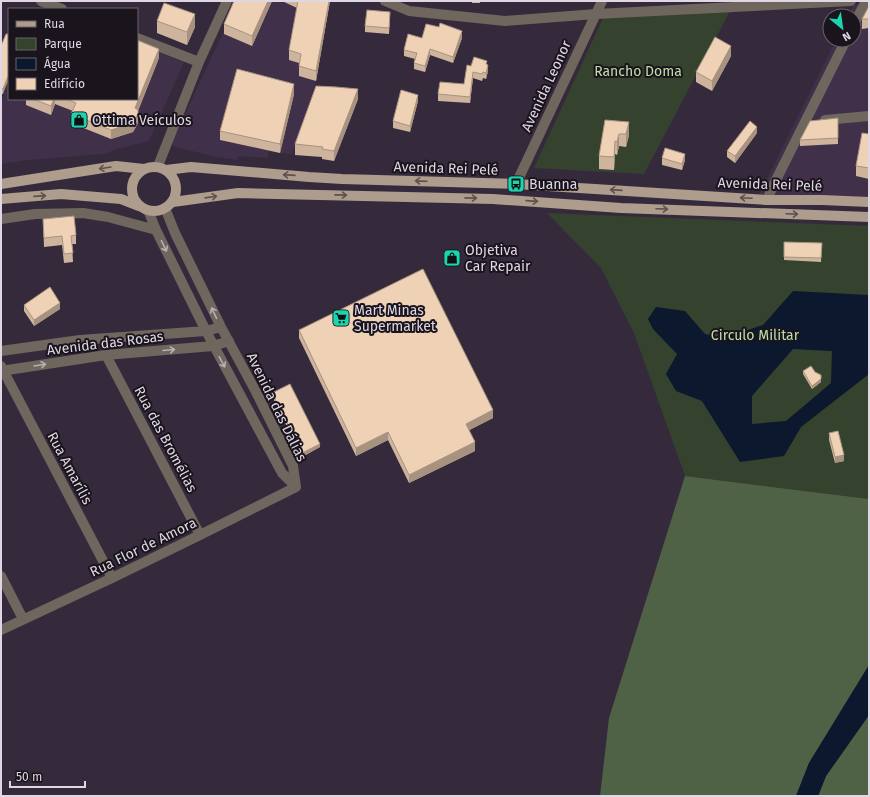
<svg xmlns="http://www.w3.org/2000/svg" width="870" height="797" font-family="'Fira Sans',sans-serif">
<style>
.built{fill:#403049}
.green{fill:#35422d}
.forest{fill:#506246}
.water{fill:#0b182e;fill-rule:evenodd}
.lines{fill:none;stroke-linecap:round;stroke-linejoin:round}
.minor{stroke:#6f665e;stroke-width:10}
.major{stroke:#ae9c8c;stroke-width:10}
.wall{fill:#ceb49d}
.shaded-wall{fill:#a7927f}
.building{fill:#efd1b6;stroke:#a7927f}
.oneway{stroke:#5d524f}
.oneway2{stroke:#b8b0b5}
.labels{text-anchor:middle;stroke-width:4;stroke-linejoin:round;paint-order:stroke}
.park-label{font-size:14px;fill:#bedfab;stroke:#1a151d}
.street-label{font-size:14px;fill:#dfd8e4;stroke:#1a151d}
.poi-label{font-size:14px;fill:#dfd8e4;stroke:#1a151d;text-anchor:start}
</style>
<rect width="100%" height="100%" fill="#352a3c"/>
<!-- built -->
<path class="built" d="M238 1H330L316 81 292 154 279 153 269 151 267 158 238 156V160L216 157 176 147 171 144Z
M869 3V203L759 195 836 40H854V16H848L854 5Z
M137 44 184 62 149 141 117 149 104 154 28 160 1 164V100L9 83V99H137Z"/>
<!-- green -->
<path class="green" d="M731 9 644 174 534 168 603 18Z
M547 213 869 226V499L685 476 634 333 601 268Z"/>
<!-- forest -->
<path class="forest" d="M685 476 869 499V665L809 763 796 796H600L609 718Z
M869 715V796H818L826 776Z"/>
<!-- water -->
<path class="water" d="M793 291 869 295V374L801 427 784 456 740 462 702 401 676 391 666 374 677 354 653 329 648 319 656 307 685 311 705 334 723 338 763 325ZM793 349 832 351 831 383 786 421 752 424V396Z
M869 665V715L826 776 818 796H796L809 763Z"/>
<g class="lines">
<!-- minor -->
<path class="minor" d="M41 1 62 9
M385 1 409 11 505 21 596 14 851 1
M854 24 866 1
M137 38 199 62
M825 120 869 116
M158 166 199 62 227 1
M516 184 602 1
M767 200 772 188 846 40
M165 208 175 233 221 327 256 392 293 466 296 487
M148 210 156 230 206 331 282 473 296 487
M1 219 35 214 83 213 108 217 156 230
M1 351 80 340 206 331 221 327
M106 355 200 535
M1 366 112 578
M1 371 106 355 213 346 229 341
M1 576 23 619
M1 630 112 578 200 535 296 487"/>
<!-- major -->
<path class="major" d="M132 189a22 22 0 1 1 44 0a22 22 0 1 1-44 0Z
M166 170 191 167 309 177 342 179 516 184 767 200H822L869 202
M1 184 116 166 144 169
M1 199 61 194 121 199 139 206
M173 202 238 193 493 199 621 208 869 217"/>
</g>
<!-- wall -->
<path class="wall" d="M272 1 252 46 224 34V24Z
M282 1H330L316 81 299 76V63L289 60V50L297 8Z
M472 1H480V3H472Z
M869 6V28L862 29V19Z
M390 18 389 34 365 32V26Z
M157 21 195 27 187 45 157 33Z
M6 34 3 94H1V46Z
M422 38H462L453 63 430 55 425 72 414 69V63L415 59 404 56V50Z
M731 56 712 91 696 82V72Z
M159 58 138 111V123L133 132 111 139 71 123V114L73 111 55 104 51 115 26 105V99H137Z
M487 64 488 71 486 79 483 78 482 81 473 78 470 103 438 101V94L464 84 471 66Z
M294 94 280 153 220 140V131Z
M358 99 334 161 322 159V157L295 155V144Z
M418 101 410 132 393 128V121Z
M838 118V144L800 146V140Z
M605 120 629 135 626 147 619 146 617 155 615 154 614 170 599 169V156Z
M757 133 735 163 727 157V151Z
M869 134V179L856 176V166Z
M662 158 685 160 682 170 662 165Z
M43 219 76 235V244H72L73 262 64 263 62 245 44 247Z
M784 242 822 243 821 262 784 260Z
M24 305 60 309 34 326 24 311Z
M299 330 493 418 469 430 475 451 409 483 388 440 356 456 299 338Z
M803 371 821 382 812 389 803 374Z
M272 393 320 447 302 457 272 396Z
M829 433 844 461 835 463 829 440Z"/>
<!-- shaded-wall -->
<path class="shaded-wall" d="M268 1H272L252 46V36Z
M329 1H330L316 81V71Z
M195 14V27L187 45V32Z
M462 31V38L453 63V57Z
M731 46V56L712 91V81Z
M159 49V58L135 117V108Z
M430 49V55L425 72V66Z
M488 65V71L486 79V73Z
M473 72V78L470 103V97Z
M9 74V79L3 94V89Z
M294 84V94L280 153V144Z
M358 89V99L334 161V151Z
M418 95V101L410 132V126Z
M54 99H55V104L51 115V106Z
M138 114V123L133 132 111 139V130Z
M629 122V135L626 147V134Z
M757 127V133L735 163V156Z
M619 134V146L617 155V142Z
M615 141V154L614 170V157Z
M685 154V160L682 170V164Z
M60 303V309L34 326V320Z
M821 379V382L812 389V386Z
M493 410V418L466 432V424Z
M388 432V440L356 456V448Z
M475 442V451L409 483V475Z
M320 444V447L302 457V453Z
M844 455V461L835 463V457Z"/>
<!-- building -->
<path class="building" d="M234 1H268L252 36 224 24Z
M298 1H329L316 71 299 66 301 54 289 50Z
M164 3 195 14 187 32 157 21Z
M869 6V19H862Z
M367 10 390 12 389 28 365 26Z
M440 23 462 31 453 57 430 49 425 66 414 63 417 53 404 50 408 34 422 38 426 24 439 27Z
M6 34H9V74L3 89 1 88V46Z
M715 37 731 46 712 81 696 72Z
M137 40 159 49 135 108 138 110V114L133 123 111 130 71 114 76 103 66 99H137Z
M474 57 487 61 486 64 488 65 486 73 483 72 482 74 473 72 470 97 438 94 440 82 464 84 467 65 471 66Z
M237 69 294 84 280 144 220 131Z
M316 86 336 87 358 89 334 151 322 149 323 147 295 144Z
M401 90 418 95 410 126 393 121Z
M33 99H54L51 106Z
M838 118V138L800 140 810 121Z
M605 120 629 122 626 134H619L617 142 615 141 614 157 599 156Z
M750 121 757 127 735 156 727 151Z
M862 133 869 134V168L856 166Z
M665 148 685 154 682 164 662 158Z
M74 216 76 235 71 236 73 253 64 254 62 236 44 238 43 219Z
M784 242 822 243 821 258 784 257Z
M423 269 493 410 466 424 475 442 409 475 388 432 356 448 299 330Z
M50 287 60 303 34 320 24 305Z
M811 366 815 372 821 375V379L812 386 803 371Z
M290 384 320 444 302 453 272 393Z
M838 431 844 455 835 457 829 433Z"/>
<!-- one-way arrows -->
<defs><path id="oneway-shaft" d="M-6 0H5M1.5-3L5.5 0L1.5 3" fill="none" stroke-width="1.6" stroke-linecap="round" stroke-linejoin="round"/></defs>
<g class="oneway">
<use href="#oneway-shaft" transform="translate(105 168) rotate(171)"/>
<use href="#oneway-shaft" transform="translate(289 175) rotate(-176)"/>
<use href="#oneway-shaft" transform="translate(421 181) rotate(-178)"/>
<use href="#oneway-shaft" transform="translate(616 190) rotate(-176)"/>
<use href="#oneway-shaft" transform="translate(341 195) rotate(1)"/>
<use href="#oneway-shaft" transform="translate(40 196) rotate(-4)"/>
<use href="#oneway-shaft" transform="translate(211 197) rotate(-8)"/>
<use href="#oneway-shaft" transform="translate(471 198) rotate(1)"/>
<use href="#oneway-shaft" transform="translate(746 198) rotate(-177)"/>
<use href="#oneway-shaft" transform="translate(532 201) rotate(4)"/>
<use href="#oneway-shaft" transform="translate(662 209) rotate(2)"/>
<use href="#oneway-shaft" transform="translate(792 214) rotate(2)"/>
</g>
<g class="oneway2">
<use href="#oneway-shaft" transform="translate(164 246) rotate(64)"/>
<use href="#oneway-shaft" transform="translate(214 313) rotate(-115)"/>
<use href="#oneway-shaft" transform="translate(169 350) rotate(-5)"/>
<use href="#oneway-shaft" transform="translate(222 362) rotate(62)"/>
<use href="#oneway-shaft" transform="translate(40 365) rotate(-9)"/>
</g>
<!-- icons -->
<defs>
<g id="shop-square" transform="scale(0.9)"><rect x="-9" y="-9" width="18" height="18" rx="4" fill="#1bd5b1" stroke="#1a151d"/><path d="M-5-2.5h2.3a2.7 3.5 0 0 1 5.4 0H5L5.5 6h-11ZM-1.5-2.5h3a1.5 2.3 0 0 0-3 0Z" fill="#111"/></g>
<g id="bus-square" transform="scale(0.9)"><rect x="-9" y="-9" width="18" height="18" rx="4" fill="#1bd5b1" stroke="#1a151d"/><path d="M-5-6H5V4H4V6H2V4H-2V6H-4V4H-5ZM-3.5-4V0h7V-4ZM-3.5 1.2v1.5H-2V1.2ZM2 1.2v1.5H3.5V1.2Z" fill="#111"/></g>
<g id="supermarket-square" transform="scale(0.9)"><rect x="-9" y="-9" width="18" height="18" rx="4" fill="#1bd5b1" stroke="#1a151d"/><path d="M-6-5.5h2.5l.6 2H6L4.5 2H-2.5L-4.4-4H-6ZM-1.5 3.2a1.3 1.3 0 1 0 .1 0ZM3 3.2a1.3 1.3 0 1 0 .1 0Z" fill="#111"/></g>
</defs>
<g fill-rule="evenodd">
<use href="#shop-square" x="79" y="120"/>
<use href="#bus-square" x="516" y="184"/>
<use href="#shop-square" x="452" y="258"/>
<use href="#supermarket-square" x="341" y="318"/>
</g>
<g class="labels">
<!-- park labels -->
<g class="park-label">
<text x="638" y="76">Rancho Doma</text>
<text x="755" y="340">Circulo Militar</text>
</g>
<!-- street labels -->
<g class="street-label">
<text transform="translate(546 86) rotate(-65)" y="5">Avenida Leonor</text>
<text transform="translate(446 168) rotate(2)" y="5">Avenida Rei Pelé</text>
<text transform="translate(770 184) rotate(2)" y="5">Avenida Rei Pelé</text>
<text transform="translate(105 343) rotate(-7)" y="5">Avenida das Rosas</text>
<text transform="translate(277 407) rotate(64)" y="5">Avenida das Dálias</text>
<text transform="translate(166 439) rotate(62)" y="5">Rua das Bromélias</text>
<text transform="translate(70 468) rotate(62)" y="5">Rua Amarílis</text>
<text transform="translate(143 547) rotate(-26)" y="5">Rua Flor de Amora</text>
</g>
<!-- poi labels -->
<g class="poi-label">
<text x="92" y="125">Ottima Veículos</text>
<text x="529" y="189">Buanna</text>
<text x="465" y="255">Objetiva<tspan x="465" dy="16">Car Repair</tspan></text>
<text x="354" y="315">Mart Minas<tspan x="354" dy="16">Supermarket</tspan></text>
</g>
</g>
<!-- border -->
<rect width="870" height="797" fill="none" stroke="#dfd8e4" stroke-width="4"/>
<!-- legend -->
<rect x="8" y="8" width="130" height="92" fill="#1a151d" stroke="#69636d"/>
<rect x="16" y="21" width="20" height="6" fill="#ae9c8c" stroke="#69636d"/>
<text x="44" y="28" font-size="12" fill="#dfd8e4">Rua</text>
<rect x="16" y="38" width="20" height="12" fill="#35422d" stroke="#69636d"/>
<text x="44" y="48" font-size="12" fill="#dfd8e4">Parque</text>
<rect x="16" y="58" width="20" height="12" fill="#0b182e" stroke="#69636d"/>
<text x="44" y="68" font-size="12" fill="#dfd8e4">Água</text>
<rect x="16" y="78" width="20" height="12" fill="#efd1b6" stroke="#69636d"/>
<text x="44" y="88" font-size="12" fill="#dfd8e4">Edifício</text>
<!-- north arrow -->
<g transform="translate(842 28) rotate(151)"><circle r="19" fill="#1a151d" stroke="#69636d"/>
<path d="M0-3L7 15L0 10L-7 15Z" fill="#1bd5b1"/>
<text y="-6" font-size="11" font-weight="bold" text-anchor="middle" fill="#dfd8e4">N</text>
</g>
<!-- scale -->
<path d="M10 781v6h75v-6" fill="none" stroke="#dfd8e4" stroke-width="2"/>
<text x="16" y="781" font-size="12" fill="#dfd8e4" stroke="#1a151d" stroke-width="3" paint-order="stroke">50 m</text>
</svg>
